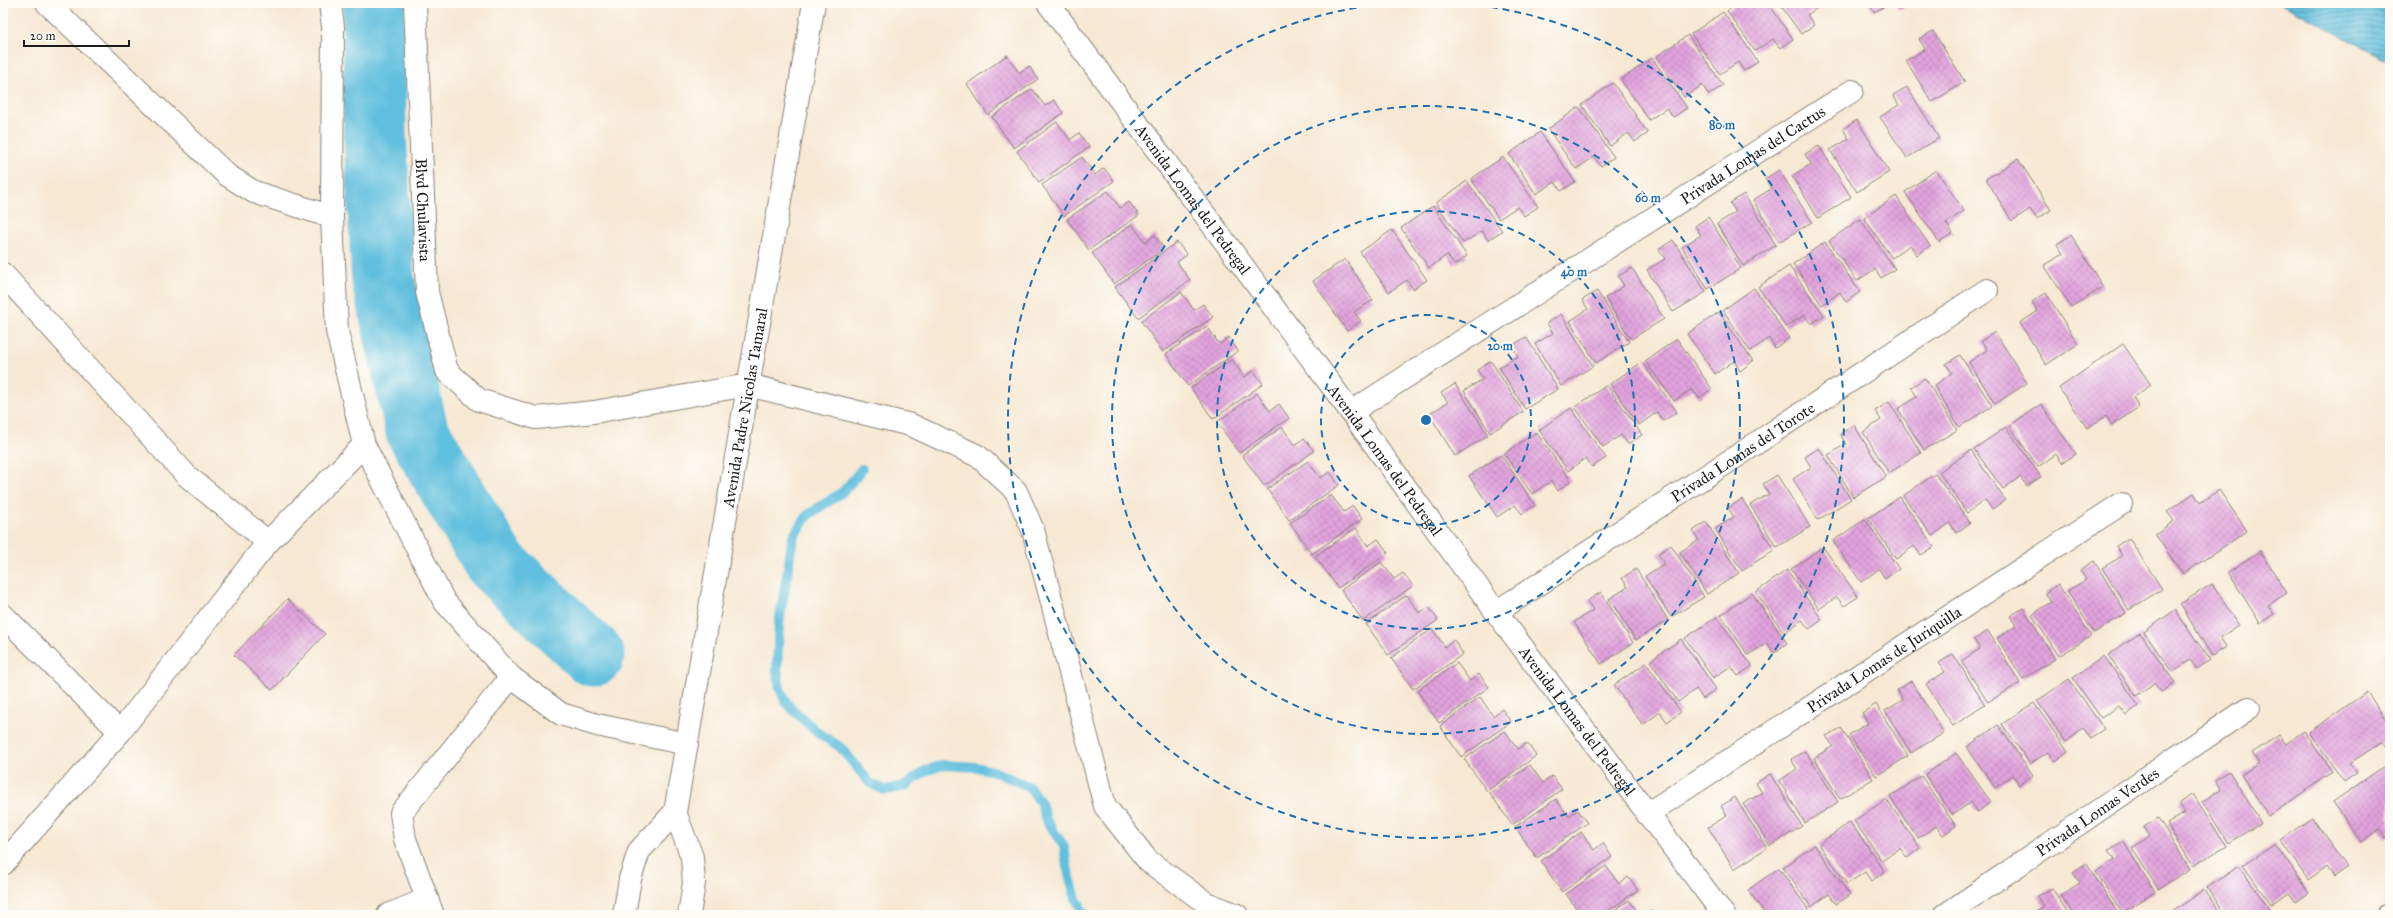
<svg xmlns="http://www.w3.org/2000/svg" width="2393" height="918" font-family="'IM FELL Great Primer',serif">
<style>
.water{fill:url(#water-rules);stroke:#3e6e7d}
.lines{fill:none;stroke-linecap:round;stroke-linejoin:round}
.stream{stroke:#60bfde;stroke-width:10}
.river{stroke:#60bfde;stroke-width:63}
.building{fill:url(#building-cross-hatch)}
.minor-casing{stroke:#8a8278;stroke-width:24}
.minor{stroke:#fff;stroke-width:22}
.ring{fill:none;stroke:#1f6fb2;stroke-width:2;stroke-dasharray:7 5}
.labels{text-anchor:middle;stroke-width:3;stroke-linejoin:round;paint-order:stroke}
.street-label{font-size:16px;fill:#1c1c1c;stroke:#fdfcf7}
.centre{fill:#1f6fb2;stroke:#fdfcf7;stroke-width:2}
.ring-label{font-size:12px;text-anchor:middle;font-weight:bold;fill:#1f6fb2;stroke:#fdfcf7;stroke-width:3;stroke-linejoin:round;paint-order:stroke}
</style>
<defs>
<pattern id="water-rules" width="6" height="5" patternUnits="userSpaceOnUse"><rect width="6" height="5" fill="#60bfde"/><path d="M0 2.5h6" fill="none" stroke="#4e9ab3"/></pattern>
<pattern id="building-cross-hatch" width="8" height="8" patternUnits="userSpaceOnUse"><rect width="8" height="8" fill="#e1a3dd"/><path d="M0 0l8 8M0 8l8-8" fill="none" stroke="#c08cbd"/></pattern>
</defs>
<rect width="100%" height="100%" fill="#fdfcf7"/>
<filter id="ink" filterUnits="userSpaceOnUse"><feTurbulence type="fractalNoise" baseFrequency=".025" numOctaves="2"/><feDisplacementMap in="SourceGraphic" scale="8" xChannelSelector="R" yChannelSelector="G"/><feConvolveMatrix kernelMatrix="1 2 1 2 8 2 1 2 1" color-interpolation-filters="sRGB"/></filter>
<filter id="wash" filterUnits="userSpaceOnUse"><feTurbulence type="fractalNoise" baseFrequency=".012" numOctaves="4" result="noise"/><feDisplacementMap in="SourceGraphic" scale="16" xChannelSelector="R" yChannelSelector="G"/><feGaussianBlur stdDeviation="0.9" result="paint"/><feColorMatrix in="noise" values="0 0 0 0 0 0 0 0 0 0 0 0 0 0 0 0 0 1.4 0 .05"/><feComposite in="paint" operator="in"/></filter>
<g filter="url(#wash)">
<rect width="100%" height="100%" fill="#f7e8d3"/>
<!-- water -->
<path class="water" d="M2280 3H2390V62Z"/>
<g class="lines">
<!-- stream -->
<path class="stream" d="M862 469 844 491 808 515 793 537 779 624 777 670 780 689 787 704 818 733 840 747 870 783 885 790 905 786 925 771 943 765 976 767 993 771 1028 786 1041 803 1046 820 1064 846 1067 867 1076 899 1085 915"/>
<!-- river -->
<path class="river" d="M374 3 375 133 383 280 417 431 495 563 593 655"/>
</g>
<g id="blocks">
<!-- building -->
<path class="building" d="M1738 3H1768L1793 39 1780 48 1773 39 1755 51 1727 11Z
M1779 3H1825L1807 15 1814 25 1801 34Z
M1868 3H1890L1874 12Z
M1894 3H1912L1899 10Z
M1723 12 1758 62 1744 71 1738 62 1720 74 1691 34Z
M1933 31 1965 82 1932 102 1906 61 1925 49 1919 39Z
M1688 35 1723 85 1709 95 1702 85 1684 97 1656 57Z
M1007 55 1019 73 1029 66 1038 79 988 115 967 84Z
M1652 58 1687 108 1673 117 1667 108 1649 120 1621 80Z
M1613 83 1648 133 1635 142 1628 133 1610 146 1582 105Z
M1907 87 1939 138 1907 158 1880 117 1899 105 1893 95Z
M1032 89 1045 106 1054 100 1063 113 1014 148 992 117Z
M1579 107 1614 157 1601 166 1594 157 1576 169 1548 129Z
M1857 120 1889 172 1857 192 1830 150 1849 139 1843 129Z
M1057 122 1070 140 1079 133 1089 147 1039 182 1017 151Z
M1540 132 1575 182 1561 191 1555 182 1536 194 1509 154Z
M1819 146 1851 197 1818 218 1792 176 1811 164 1805 154Z
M1082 157 1095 175 1104 168 1114 181 1064 216 1042 185Z
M1503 157 1538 207 1524 216 1517 207 1499 219 1471 179Z
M2018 159 2051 210 2037 219 2030 209 2012 221 1986 179Z
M1779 170 1812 222 1779 242 1753 200 1771 189 1765 179Z
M1936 170 1964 211 1946 223 1953 233 1939 242 1905 192Z
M1467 181 1502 231 1488 240 1482 231 1463 243 1436 203Z
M1108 191 1120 208 1129 202 1139 215 1089 250 1067 219Z
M1744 194 1776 245 1743 266 1717 224 1736 212 1730 203Z
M1896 196 1930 246 1917 255 1910 245 1892 258 1864 218Z
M1433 206 1467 256 1454 265 1447 255 1429 268 1401 228Z
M1708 217 1741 268 1708 289 1682 247 1701 235 1695 226Z
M1860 219 1895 269 1881 278 1875 269 1857 281 1829 241Z
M1132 224 1145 242 1155 235 1164 249 1114 284 1092 253Z
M1392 230 1427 280 1413 289 1407 280 1389 292 1360 252Z
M2071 235 2103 287 2071 307 2044 265 2063 254 2057 244Z
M1673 240 1706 292 1673 312 1647 270 1665 259 1659 249Z
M1177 242 1187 255 1177 262 1190 280 1138 318 1115 287Z
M1825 242 1860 292 1846 302 1840 292 1822 305 1793 264Z
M1345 259 1373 300 1354 312 1361 321 1347 331 1313 281Z
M1789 266 1824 315 1811 324 1804 315 1786 327 1758 287Z
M1632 268 1664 319 1631 339 1605 298 1624 286 1618 276Z
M1754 288 1789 338 1775 348 1769 338 1750 351 1723 310Z
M1597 291 1629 342 1596 363 1570 321 1588 309 1582 300Z
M1181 292 1194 310 1203 304 1213 317 1163 352 1141 321Z
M2046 293 2078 344 2046 365 2020 323 2038 311 2032 302Z
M1719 312 1753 361 1740 371 1734 361 1715 374 1687 334Z
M1561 314 1593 366 1561 386 1535 344 1553 333 1547 323Z
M1207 326 1219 344 1229 337 1238 351 1188 386 1166 354Z
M1995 332 2027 383 1995 404 1969 362 1987 350 1981 341Z
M1526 337 1558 389 1525 409 1499 367 1518 356 1512 346Z
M1677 339 1712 389 1699 398 1692 389 1674 401 1645 361Z
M2123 344 2151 385 2133 397 2139 407 2126 416 2112 425 2106 416 2087 428 2059 388Z
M1960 355 1992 406 1959 427 1934 386 1952 373 1946 364Z
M1232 359 1244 377 1254 371 1263 384 1213 419 1191 388Z
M1491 361 1523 412 1490 433 1464 391 1483 379 1477 370Z
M1642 362 1677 412 1663 421 1657 412 1639 425 1610 384Z
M1925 378 1957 430 1924 450 1898 409 1917 397 1911 387Z
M1455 384 1488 435 1455 456 1429 414 1448 402 1441 393Z
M1607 385 1642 435 1628 444 1621 435 1603 447 1575 407Z
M1257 393 1270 411 1279 404 1289 418 1239 453 1217 422Z
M1889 402 1921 453 1889 473 1863 432 1881 420 1875 411Z
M2041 404 2076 454 2062 463 2056 454 2038 467 2009 426Z
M1571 408 1606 458 1592 467 1586 458 1568 471 1539 430Z
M1854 425 1886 477 1853 497 1828 455 1846 444 1840 434Z
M1282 427 1295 445 1304 438 1314 451 1264 486 1242 455Z
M2006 427 2041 477 2027 486 2020 477 2003 489 1974 449Z
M1536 432 1571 481 1557 491 1551 481 1532 494 1504 454Z
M1819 448 1851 499 1818 520 1793 479 1811 467 1805 457Z
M1971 450 2005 500 1992 509 1985 500 1967 513 1939 472Z
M1501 455 1535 505 1522 514 1515 505 1497 517 1469 476Z
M1308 461 1320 478 1330 472 1339 485 1289 520 1267 489Z
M1935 474 1970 523 1956 533 1950 523 1932 536 1903 496Z
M1777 475 1810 527 1777 547 1750 505 1769 494 1763 484Z
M2219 490 2247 531 2183 574 2155 534 2174 521 2167 512 2194 493 2200 503Z
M1331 495 1344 512 1353 506 1362 519 1312 554 1290 523Z
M1900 497 1934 547 1921 555 1914 546 1896 559 1868 518Z
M1742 499 1774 550 1742 571 1715 529 1734 517 1728 508Z
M1865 519 1899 569 1885 579 1879 569 1861 582 1833 541Z
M1706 522 1739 573 1707 594 1680 552 1699 540 1693 531Z
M1356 528 1368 546 1378 539 1388 553 1338 588 1315 556Z
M2129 538 2162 589 2129 610 2102 568 2122 556 2116 546Z
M1671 545 1704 597 1671 617 1645 576 1664 564 1658 554Z
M1823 547 1858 597 1844 606 1837 597 1819 609 1791 569Z
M2260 551 2287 593 2268 605 2274 614 2260 623 2228 572Z
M2094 561 2126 613 2094 633 2067 591 2086 580 2080 570Z
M1381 562 1394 579 1403 573 1413 586 1363 621 1341 590Z
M1636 569 1668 620 1636 640 1609 599 1628 587 1622 578Z
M1787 570 1822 620 1809 629 1802 620 1784 633 1756 592Z
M2058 584 2091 636 2059 656 2032 615 2051 602 2045 593Z
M2212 584 2239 626 2220 637 2226 647 2212 656 2180 604Z
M1601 592 1633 643 1601 664 1574 622 1593 610 1587 601Z
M1752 593 1787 643 1774 653 1767 643 1748 655 1721 615Z
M1407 595 1419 613 1429 607 1438 620 1388 655 1366 624Z
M287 599 325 634 272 690 234 655Z
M2023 608 2055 659 2023 679 1997 638 2016 626 2010 616Z
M2175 610 2210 660 2197 669 2190 660 2172 672 2144 632Z
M1717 617 1752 666 1738 676 1731 666 1713 678 1685 638Z
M1432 629 1445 647 1454 640 1463 654 1413 689 1391 658Z
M1988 631 2020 683 1988 702 1961 661 1980 649 1974 640Z
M2140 633 2175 683 2161 692 2154 683 2136 696 2108 655Z
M1681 639 1716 689 1703 699 1696 689 1678 702 1650 661Z
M1953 654 1985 705 1953 726 1926 684 1945 672 1939 663Z
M2104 656 2139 706 2126 715 2119 706 2101 718 2073 678Z
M1457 663 1470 681 1479 674 1489 687 1439 723 1417 691Z
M1646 663 1681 712 1667 722 1660 712 1643 725 1614 685Z
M2069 679 2104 729 2090 738 2083 729 2066 742 2037 701Z
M1911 681 1944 733 1911 753 1885 711 1903 700 1897 690Z
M2367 692 2390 726V750L2388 751 2382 742 2350 763 2357 773 2344 782 2309 732Z
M1480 697 1493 716 1502 709 1511 722 1461 757 1440 726Z
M2034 703 2068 752 2055 762 2048 752 2030 764 2002 724Z
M1876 704 1908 756 1876 776 1849 735 1868 723 1862 713Z
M1998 725 2033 775 2019 785 2013 775 1995 788 1967 747Z
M1841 728 1873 779 1840 799 1814 758 1833 746 1826 736Z
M1505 731 1518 749 1527 743 1536 756 1487 791 1464 759Z
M2304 731 2332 772 2269 816 2241 775 2259 763 2252 753 2279 735 2286 744Z
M1805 751 1838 802 1805 823 1779 781 1797 769 1791 759Z
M1956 753 1991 802 1978 812 1971 802 1953 815 1925 775Z
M2390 762V836L2386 839 2379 829 2361 842 2333 802Z
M1530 765 1543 783 1552 776 1562 789 1512 825 1490 793Z
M2229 771 2261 823 2228 843 2202 801 2221 790 2215 780Z
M1770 774 1802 826 1770 846 1743 804 1762 793 1756 783Z
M1921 776 1956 826 1943 835 1936 826 1918 838 1890 797Z
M2193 794 2226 846 2193 866 2167 824 2185 813 2179 803Z
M1735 797 1767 848 1734 869 1708 827 1727 816 1721 806Z
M1556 799 1568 816 1578 810 1587 823 1537 858 1515 827Z
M1886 799 1920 848 1907 858 1900 848 1882 861 1854 821Z
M2158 818 2190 869 2158 889 2132 848 2150 836 2144 827Z
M2312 818 2347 867 2333 877 2326 867 2308 880 2280 840Z
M1850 822 1885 872 1871 881 1865 872 1847 884 1819 844Z
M1581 832 1594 850 1603 843 1612 857 1562 892 1541 861Z
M2123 841 2155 892 2122 913 2096 872 2115 859 2109 850Z
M2275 844 2309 893 2296 902 2289 893 2271 905 2243 865Z
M1815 845 1850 895 1836 904 1829 894 1811 907 1783 867Z
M2087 864 2119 915H2074L2061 895 2080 883 2073 873Z
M1606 866 1619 884 1628 877 1638 890 1602 915H1581L1566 894Z
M2239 866 2273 915H2226L2207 888Z
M1779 868 1812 915H1766L1748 890Z
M2052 888 2069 915H2030L2044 906 2038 896Z
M2204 890 2222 915H2175L2172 912Z
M1629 900 1640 915H1608Z
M1651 911 1654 915H1645Z"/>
</g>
</g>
<g filter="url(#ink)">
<use href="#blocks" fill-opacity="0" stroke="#8a8278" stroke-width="1"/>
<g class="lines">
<!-- minor casing -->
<g class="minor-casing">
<g id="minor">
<path d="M47 3 227 175 254 192 332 217"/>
<path d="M330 3 333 27 332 217 337 331 364 445 444 601 511 677 561 714 597 725 687 744"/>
<path id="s1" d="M415 3 427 292 447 371 479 400 536 418 594 412 748 385 911 425 978 456 1016 491 1033 530 1105 806 1148 861 1206 903 1237 915"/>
<path id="s2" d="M1048 3 1351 412 1496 612 1724 915"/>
<path d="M3 274 187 476 268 542"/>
<path id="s3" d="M1351 412 1852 91"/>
<path id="s4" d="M1496 612 1737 456 1987 290"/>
<path d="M3 615 120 732"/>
<path id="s5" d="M1647 814 2121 504"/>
<path d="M3 864 120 732 268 542 364 445"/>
<path d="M388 915 427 899"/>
<path d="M433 915 405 839 401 813 511 677"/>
<path d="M624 915 630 879 639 851 675 812"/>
<path id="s6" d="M689 915 694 883 692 857 675 812 814 3"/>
<path id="s7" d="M1945 915 2249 708"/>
<path d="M2388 915 2390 914"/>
</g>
</g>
<!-- minor -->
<use href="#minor" class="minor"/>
</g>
</g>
<!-- distance rings -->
<g class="ring">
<circle cx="1426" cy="420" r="105"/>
<circle cx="1426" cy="420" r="209"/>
<circle cx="1426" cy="420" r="314"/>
<path d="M1455 3A418 418 0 1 1 1397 3"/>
</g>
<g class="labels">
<!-- street labels -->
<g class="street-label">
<text dy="6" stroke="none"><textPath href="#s3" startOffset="477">Privada Lomas del Cactus</textPath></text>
<text dy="6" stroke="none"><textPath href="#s2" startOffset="244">Avenida Lomas del Pedregal</textPath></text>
<text dy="6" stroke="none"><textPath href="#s1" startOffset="207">Blvd Chulavista</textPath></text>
<text dy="6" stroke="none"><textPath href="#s6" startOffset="517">Avenida Padre Nicolas Tamaral</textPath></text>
<text dy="6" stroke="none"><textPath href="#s4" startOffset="294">Privada Lomas del Torote</textPath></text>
<text dy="6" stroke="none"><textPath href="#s2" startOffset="568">Avenida Lomas del Pedregal</textPath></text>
<text dy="6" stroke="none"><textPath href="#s5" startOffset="283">Privada Lomas de Juriquilla</textPath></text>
<text dy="6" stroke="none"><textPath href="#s2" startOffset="892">Avenida Lomas del Pedregal</textPath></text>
<text dy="6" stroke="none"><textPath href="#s7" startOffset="184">Privada Lomas Verdes</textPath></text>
</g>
</g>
<circle cx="1426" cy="420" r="6" class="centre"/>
<g class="ring-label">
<text x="1722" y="129">80 m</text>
<text x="1648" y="202">60 m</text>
<text x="1574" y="276">40 m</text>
<text x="1500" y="350">20 m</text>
</g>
<!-- margin -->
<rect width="2393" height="918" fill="none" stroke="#fdfcf7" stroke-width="16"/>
<!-- scale -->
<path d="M24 40v6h105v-6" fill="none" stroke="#1c1c1c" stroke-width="2"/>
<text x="30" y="40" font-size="12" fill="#1c1c1c" stroke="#fdfcf7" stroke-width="3" paint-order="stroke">20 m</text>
</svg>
